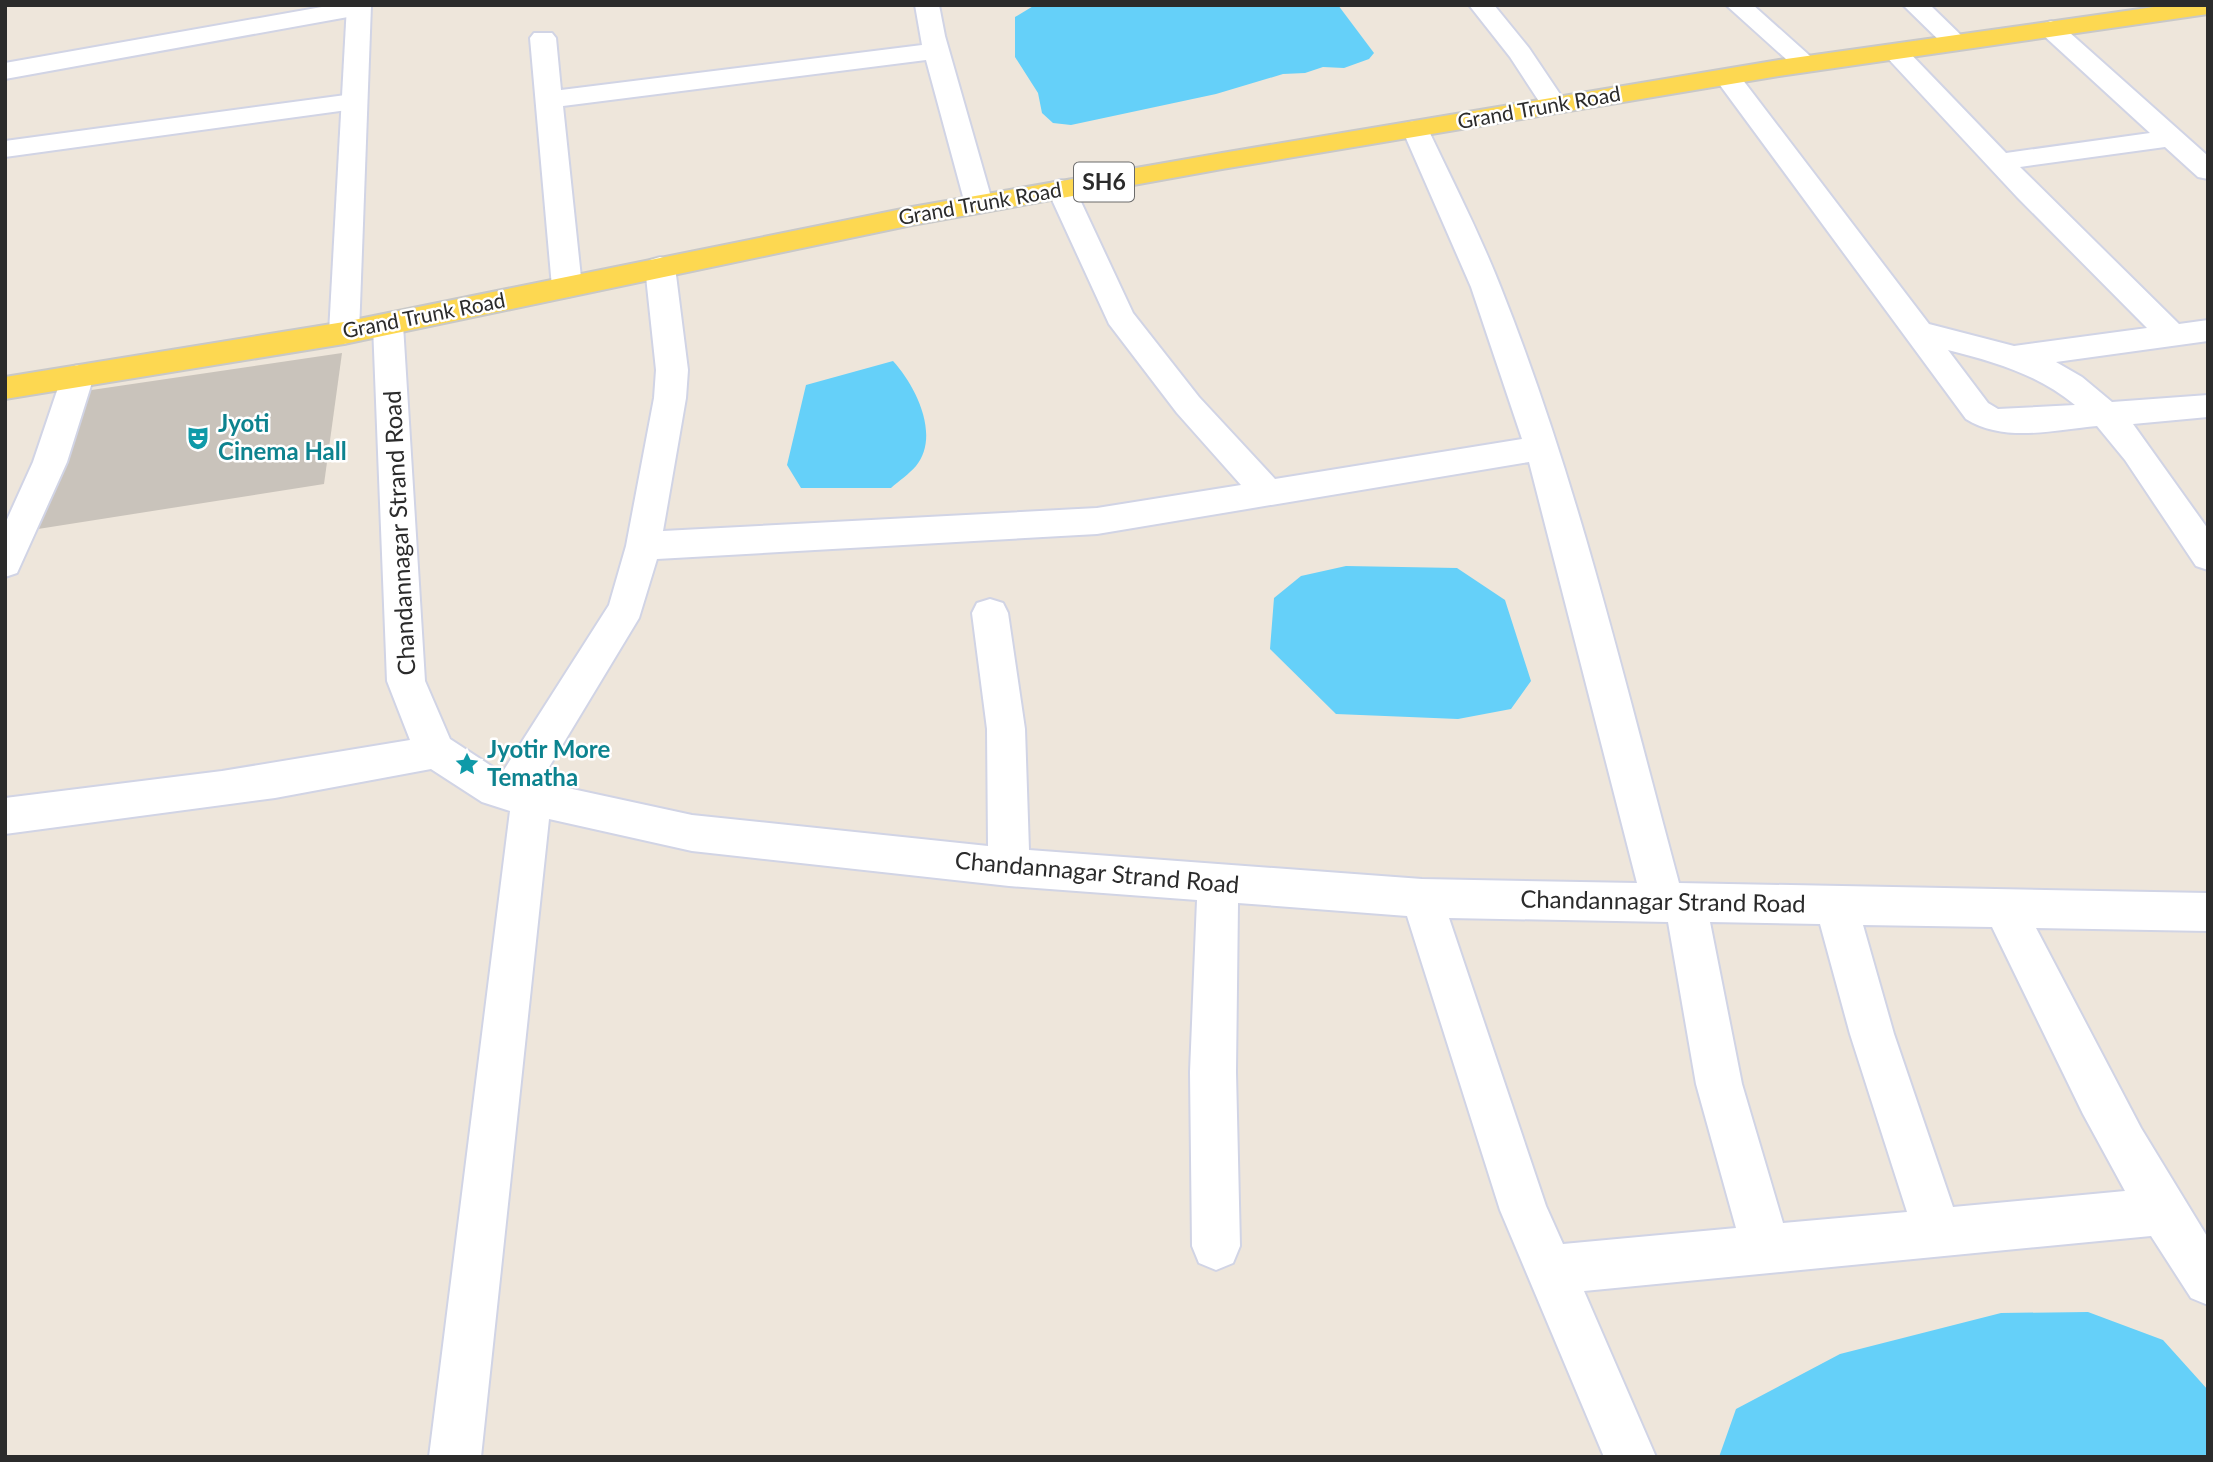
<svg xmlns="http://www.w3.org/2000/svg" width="2213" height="1462" font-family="Lato,sans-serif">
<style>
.water{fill:#65d0f9}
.building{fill:#c9c3bb}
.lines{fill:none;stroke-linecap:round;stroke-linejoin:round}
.minor-casing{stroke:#d1d4e5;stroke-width:4}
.tertiary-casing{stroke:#d1d4e5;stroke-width:4}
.primary-casing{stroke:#c8c8c8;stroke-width:4}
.minor{fill:#fff;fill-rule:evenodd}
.tertiary{fill:#fff;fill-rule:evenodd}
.primary{fill:#fdd851;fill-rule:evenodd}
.labels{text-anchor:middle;stroke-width:5;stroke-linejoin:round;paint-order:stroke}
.far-street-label{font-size:21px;fill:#2b2b2b;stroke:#fff}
.shield{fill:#fff;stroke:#6b6b6b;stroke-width:2}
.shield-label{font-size:23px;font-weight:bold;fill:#2b2b2b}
.culture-label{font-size:24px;font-weight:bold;fill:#0d838f;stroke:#fff;text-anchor:start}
.street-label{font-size:24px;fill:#2b2b2b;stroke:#fff}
</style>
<rect width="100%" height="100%" fill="#eee6db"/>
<!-- water -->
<path class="water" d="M1035 5H1338L1374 53 1369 59 1344 68 1323 67 1305 73 1283 74 1216 94 1071 125 1053 123 1042 113 1038 93 1015 57V17Z
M893 361C915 385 941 435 916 466 909 474 899 481 891 488H801L787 465 806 385Z
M1346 566 1457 568 1505 600 1531 681 1511 709 1458 719 1336 714 1270 649 1274 598 1301 576Z
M2088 1312 2163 1340 2208 1390V1457H1719L1736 1409 1840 1354 2001 1313Z"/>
<!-- building -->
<path class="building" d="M342 353 324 484 38 529 78 392Z"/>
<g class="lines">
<!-- minor casing -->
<g class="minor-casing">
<path id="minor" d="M333 5H369L371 8 368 13 359 15 5 79V63Z
M915 5H939L945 36 993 204 989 210 979 213 969 210 965 204 926 60 563 106 582 287 578 294 567 297 556 294 552 287 530 38 534 33H552L556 38 561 90 922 45Z
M1469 5H1494L1529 48 1568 106 1564 112H1546L1510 57Z
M1726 5H1753L1819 64 1815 69H1797Z
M1903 5H1930L1968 42 1964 47H1946Z
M2051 21 2060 24 2208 156V179L2198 177 2165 147 2020 167 2179 324 2208 320V341L2056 362 2082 377 2112 402 2208 395V417L2133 424 2208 529V570L2196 566 2125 460 2097 426C2054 430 2004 443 1966 419L1714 77 1718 71H1736L1929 324 2014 346 2147 328 2017 197 1881 51 1885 46H1903L2006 153 2150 133 2042 34 2038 29 2042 24ZM1948 350C1995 362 2037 374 2075 405L1998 409 1988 403Z
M353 94 362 96 366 102 362 108 5 157V141Z
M1415 121 1425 123 1428 129C1453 182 1480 234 1501 288 1578 481 1625 684 1679 883L2208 893V931L2036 928 2141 1128 2208 1238V1305L2191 1298 2151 1236 1584 1291 1656 1457H1604L1500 1210 1407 916 1238 903 1236 1072 1240 1246 1233 1263 1216 1270 1199 1263 1192 1246 1190 1072 1197 900 1009 886 692 851 549 819 481 1457H429L510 811 482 802 431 769 275 798 5 834V798L222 771 410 740 387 681 373 325 377 318 388 315 399 318 403 325 425 681 450 739 502 773 609 605 626 546 654 398 656 370 645 267 650 260 660 257 670 260 675 267 688 370 686 398 663 531 1097 508 1241 485 1177 413 1109 324 1047 189 1051 183 1061 180 1071 183 1075 189 1133 313 1199 397 1275 479 1522 439 1471 287 1402 129 1405 123ZM1529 462 1637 883 1422 879 1029 850 1025 729 1008 613 1003 603 990 599 977 603 972 613 987 729 988 846 692 815 540 782 639 618 657 559 1097 534ZM1449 918 1668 922 1696 1084 1736 1228 1563 1244 1546 1206ZM1710 922 1820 924 1850 1034 1907 1212 1783 1223 1742 1084ZM1863 925 1992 927 2083 1114 2125 1191 1953 1207 1894 1034Z
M78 365 89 368 94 376 67 462 17 573 5 577V524L33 462 62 376 67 368Z"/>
</g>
<!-- tertiary casing -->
<g class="tertiary-casing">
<path id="tertiary" d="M347 5H371L359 333 355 340 344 344 333 340 329 333Z"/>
</g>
<!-- primary casing -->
<g class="primary-casing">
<path id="primary" d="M2168 5H2208V14L1779 76 1222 169 912 225 344 344 5 399V377L344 322 912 207 1222 153 1779 60Z"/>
</g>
<!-- minor -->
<use href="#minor" class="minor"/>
<!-- tertiary -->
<use href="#tertiary" class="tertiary"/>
<!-- primary -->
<use href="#primary" class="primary"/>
</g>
<!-- icons -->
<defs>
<g id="theatre-bare" transform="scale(1.89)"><path d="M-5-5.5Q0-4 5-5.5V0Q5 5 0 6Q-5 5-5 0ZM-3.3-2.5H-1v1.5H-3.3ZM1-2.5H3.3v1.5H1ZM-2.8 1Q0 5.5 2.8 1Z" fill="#0f9aa8" stroke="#fff" stroke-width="2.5" paint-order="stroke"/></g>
<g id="sight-bare" transform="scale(1.89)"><path d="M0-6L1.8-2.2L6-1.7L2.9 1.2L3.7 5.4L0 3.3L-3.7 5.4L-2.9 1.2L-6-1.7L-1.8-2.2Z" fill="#0f9aa8" stroke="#fff" stroke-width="2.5" paint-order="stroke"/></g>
</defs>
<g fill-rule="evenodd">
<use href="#theatre-bare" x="198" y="438"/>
<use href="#sight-bare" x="467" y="764"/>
</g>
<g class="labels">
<!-- far-street labels -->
<g class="far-street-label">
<text transform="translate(1539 108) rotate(-10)" y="7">Grand Trunk Road</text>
<text transform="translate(980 204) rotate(-10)" y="7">Grand Trunk Road</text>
<text transform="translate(424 316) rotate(-11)" y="7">Grand Trunk Road</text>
</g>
<!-- shield labels -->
<rect class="shield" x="1074" y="162.5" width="60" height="39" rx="5"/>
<g class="shield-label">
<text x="1104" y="190">SH6</text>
</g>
<!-- culture labels -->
<g class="culture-label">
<text x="218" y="432">Jyoti<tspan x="218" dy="28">Cinema Hall</tspan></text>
<text x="487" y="758">Jyotir More<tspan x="487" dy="28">Tematha</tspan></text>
</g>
<!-- street labels -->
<g class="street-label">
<text transform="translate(400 533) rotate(-93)" y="8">Chandannagar Strand Road</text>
<text transform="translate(1097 873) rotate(5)" y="8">Chandannagar Strand Road</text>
<text transform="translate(1663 902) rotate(1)" y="8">Chandannagar Strand Road</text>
</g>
</g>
<!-- border -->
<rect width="2213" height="1462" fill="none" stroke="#2b2b2b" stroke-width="14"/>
</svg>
